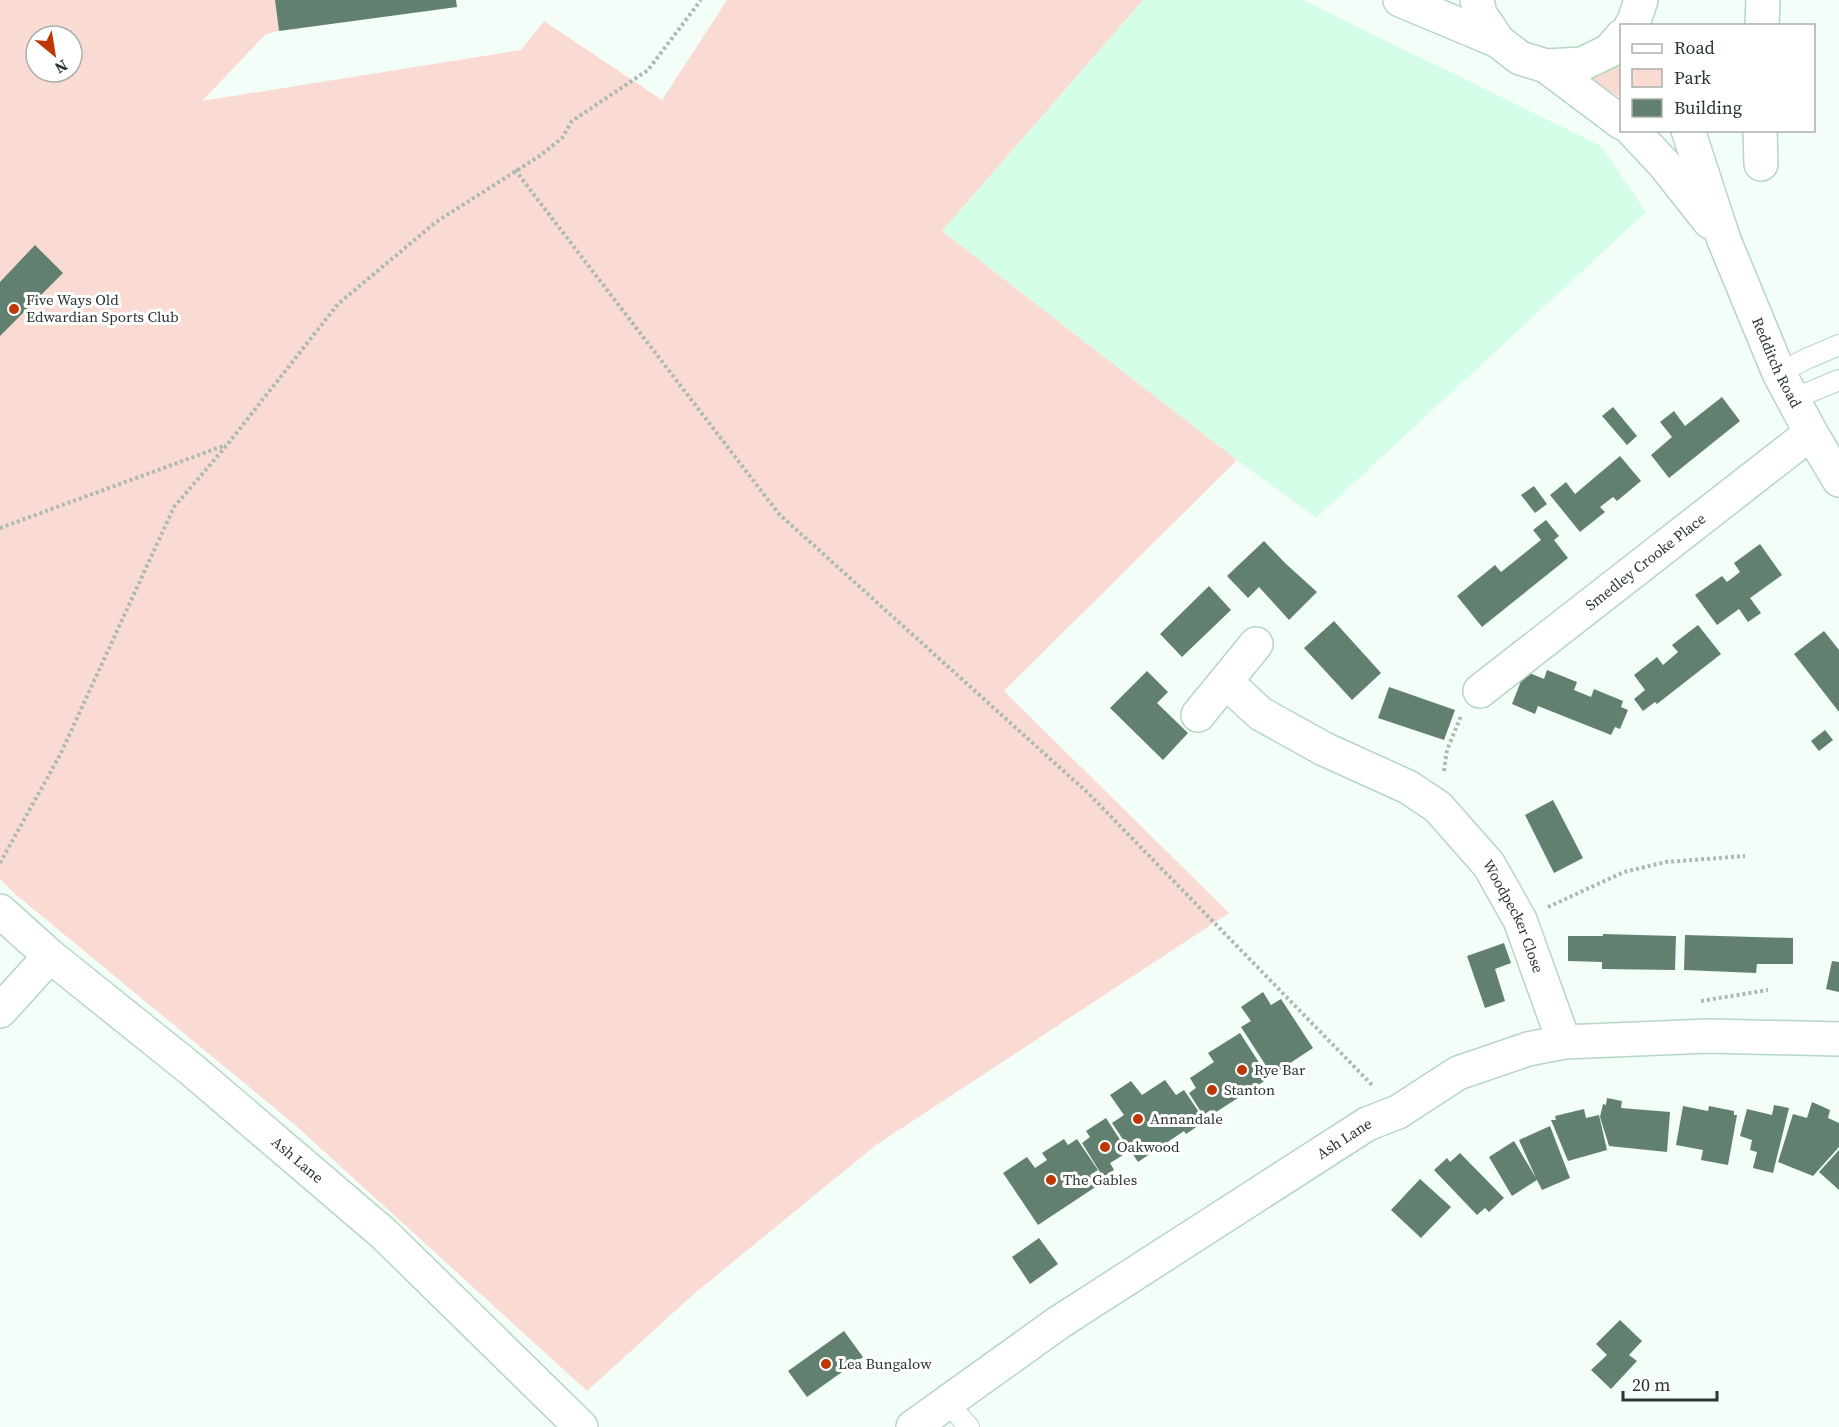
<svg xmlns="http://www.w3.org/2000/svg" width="1839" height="1427" font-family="'Source Serif 4',serif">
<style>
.built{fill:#d5fee8}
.green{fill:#f9dbd3;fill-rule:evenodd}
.building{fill:#628070}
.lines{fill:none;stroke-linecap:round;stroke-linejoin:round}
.lane-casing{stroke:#b6d6c5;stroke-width:22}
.street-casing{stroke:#b6d6c5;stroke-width:36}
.highway-casing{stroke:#b6d6c5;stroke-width:36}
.path{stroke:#adb9b3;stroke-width:4;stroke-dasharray:3 3;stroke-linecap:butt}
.lane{stroke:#fff;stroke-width:20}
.street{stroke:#fff;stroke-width:33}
.highway{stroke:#fff;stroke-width:33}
.poi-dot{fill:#be3602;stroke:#fff;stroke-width:2}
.labels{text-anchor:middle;stroke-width:6;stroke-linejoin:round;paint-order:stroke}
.poi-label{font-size:15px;fill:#2a3630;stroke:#fff;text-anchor:start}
.street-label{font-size:15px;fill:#2a3630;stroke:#fff}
</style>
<rect width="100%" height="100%" fill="#f2fef7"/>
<!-- built -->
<path class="built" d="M1143 0H1303L1601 146 1646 212 1316 518 1237 460 942 231Z"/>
<!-- green -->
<path class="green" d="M0 0H275L279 31 266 34 202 101 521 50 544 21 662 100 727 0H1143L942 231 1237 460 1004 691 1229 913 876 1145 695 1293 587 1391 294 1124 15 894 0 879ZM36 36H72V72H36Z
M1621 57V98L1600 85 1579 76Z"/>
<!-- building -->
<path class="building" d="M275 0H456L457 7 279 31Z
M35 245 63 273 0 336V282Z
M1722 397 1740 421 1669 478 1651 455 1672 437 1660 422 1674 411 1685 426Z
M1613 407 1637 436 1627 445 1602 416Z
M1620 456 1641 481 1617 501 1613 497 1600 507 1605 512 1580 532 1550 495 1566 482 1575 494Z
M1534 486 1547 504 1535 513 1521 495Z
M1546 520 1559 536 1554 540 1568 558 1482 627 1457 596 1495 565 1501 572 1541 540 1533 530Z
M1264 541 1285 563 1317 592 1289 620 1259 587 1248 598 1227 576Z
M1760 544 1782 575 1750 598 1761 613 1748 622 1739 609 1717 625 1695 595 1722 576 1727 582 1740 572 1734 563Z
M1209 586 1231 610 1182 657 1160 634Z
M1334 621 1381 673 1352 700 1304 648Z
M1698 625 1721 654 1657 704 1655 702 1643 711 1634 699 1645 690 1634 675 1657 657 1663 665 1678 652 1672 645Z
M1824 631 1839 650V712L1794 654Z
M1547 670 1577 682 1574 690 1591 697 1594 689 1623 701 1621 707 1628 710 1620 729 1615 727 1611 735 1538 706 1535 714 1512 704 1525 671 1544 679Z
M1147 671 1168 692 1157 703 1188 733 1163 760 1110 708Z
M1389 687 1455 710 1444 740 1378 718Z
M1825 730 1833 740 1819 751 1811 741Z
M1553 800 1583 858 1554 873 1525 815Z
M1603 934 1676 936 1675 970 1602 969V962L1568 961V936H1603Z
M1685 935 1793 938V964H1757L1756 973 1684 970Z
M1504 943 1511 963 1495 969 1505 1001 1485 1008 1467 956Z
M1832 961 1839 962V992L1826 989Z
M1263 992 1271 1005 1281 999 1313 1048 1272 1075 1241 1027 1251 1021 1241 1007Z
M1240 1033 1269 1078 1213 1114 1211 1110 1203 1115 1189 1093 1196 1088 1190 1078 1214 1062 1208 1053Z
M1165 1080 1176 1095 1184 1090 1205 1121 1186 1134 1184 1131 1138 1162 1112 1123 1124 1115 1110 1095 1131 1081 1142 1095Z
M1607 1098 1622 1101 1621 1108 1670 1112 1667 1152 1609 1146 1600 1117 1603 1104 1606 1105Z
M1812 1102 1830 1110 1828 1118 1839 1123V1147L1813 1176 1778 1162 1793 1114 1807 1118Z
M1774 1105 1789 1108 1773 1173 1753 1168 1757 1152 1750 1150 1752 1140 1740 1136 1747 1109 1772 1115Z
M1683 1106 1708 1111 1709 1106 1734 1111V1115H1737L1728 1165 1701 1160 1703 1150 1676 1145Z
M1584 1109 1586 1118 1599 1115 1607 1150 1568 1161 1551 1120H1556L1555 1116Z
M1106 1118 1128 1152 1110 1163 1114 1170 1103 1177 1082 1143 1090 1137 1086 1131Z
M1550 1126 1570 1178 1542 1190 1537 1180 1512 1196 1489 1157 1514 1141 1536 1178 1519 1140Z
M1064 1139 1068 1145 1077 1139 1098 1170 1090 1175 1097 1186 1038 1225 1003 1173 1027 1157 1035 1168 1047 1160 1042 1153Z
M1839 1150V1190L1819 1172Z
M1460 1153 1504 1198 1489 1212 1485 1208 1477 1215 1434 1170 1447 1158 1450 1162Z
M1420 1179 1451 1207 1421 1238 1391 1210Z
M1039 1238 1058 1264 1030 1284 1012 1257Z
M1620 1320 1642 1341 1629 1355 1637 1361 1611 1389 1591 1370 1607 1355 1596 1344Z
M844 1331 863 1357 807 1397 788 1371Z"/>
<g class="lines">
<!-- lane casing -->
<g class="lane-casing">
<path id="lane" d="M1779 373 1806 359 1839 345
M1793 399 1839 380
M947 1402 969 1427"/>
</g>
<!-- street casing -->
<g class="street-casing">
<g id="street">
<path d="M1762 26 1763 0"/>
<path d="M1760 130 1761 164"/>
<path id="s1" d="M1226 682 1261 714 1324 749 1408 787 1438 807 1489 865 1520 920 1564 1042"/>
<path id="s2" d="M1480 691 1811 433"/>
<path d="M1198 715 1256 644"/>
<path id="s3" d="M0 911 50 956 191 1069 384 1234 581 1427"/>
<path d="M0 1011 50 956"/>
<path id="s4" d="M913 1427 1058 1323 1367 1124 1398 1112 1458 1073 1528 1049 1564 1042 1709 1036 1839 1039"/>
</g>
</g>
<!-- highway casing -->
<g class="highway-casing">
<g id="highway">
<path d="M1400 0 1498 41"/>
<path d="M1477 0 1480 14 1498 41 1520 58 1546 66 1582 64 1609 51 1622 36"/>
<path d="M1631 26 1634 21 1641 0"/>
<path d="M1546 66 1622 123"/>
<path d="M1632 130 1664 164 1710 222"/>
<path id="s5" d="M1688 130 1724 240 1779 373 1811 433 1839 480"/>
</g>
</g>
<!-- path -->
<path class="path" d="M515 170 779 514 1088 793 1374 1087
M0 528 226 445
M1444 771 1447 750 1461 716
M0 863 60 755 174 507 227 445 338 304 436 222 541 155 562 138 572 121 648 70 701 0
M1548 907 1624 872 1666 862 1745 856
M1701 1001 1768 990"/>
<!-- lane -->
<use href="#lane" class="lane"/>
<!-- street -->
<use href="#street" class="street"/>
<!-- highway -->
<use href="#highway" class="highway"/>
</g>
<!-- markers -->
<g class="poi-dot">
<circle cx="14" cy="309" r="6"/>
<circle cx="1242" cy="1070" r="6"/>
<circle cx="1212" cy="1090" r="6"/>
<circle cx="1138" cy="1119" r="6"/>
<circle cx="1105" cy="1147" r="6"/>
<circle cx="1051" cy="1180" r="6"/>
<circle cx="826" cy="1364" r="6"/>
</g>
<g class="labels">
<!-- poi labels -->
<g class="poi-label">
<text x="26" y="305">Five Ways Old<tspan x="26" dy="17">Edwardian Sports Club</tspan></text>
<text x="1254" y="1075">Rye Bar</text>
<text x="1224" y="1095">Stanton</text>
<text x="1150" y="1124">Annandale</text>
<text x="1117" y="1152">Oakwood</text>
<text x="1063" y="1185">The Gables</text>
<text x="838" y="1369">Lea Bungalow</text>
</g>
<!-- street labels -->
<g class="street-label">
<text dy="5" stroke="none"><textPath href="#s5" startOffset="249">Redditch Road</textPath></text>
<text dy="5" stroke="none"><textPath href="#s2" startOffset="210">Smedley Crooke Place</textPath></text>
<text dy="5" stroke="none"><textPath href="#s1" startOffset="382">Woodpecker Close</textPath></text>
<text dy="5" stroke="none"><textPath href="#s4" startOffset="519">Ash Lane</textPath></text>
<text dy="5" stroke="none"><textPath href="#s3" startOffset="388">Ash Lane</textPath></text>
</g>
</g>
<!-- legend -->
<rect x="1620" y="24" width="195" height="108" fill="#ffffff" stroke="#aaafac" stroke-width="1.5"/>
<rect x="1632" y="44" width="30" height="9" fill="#ffffff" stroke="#aaafac" stroke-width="1.5"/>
<text x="1674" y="54" font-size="18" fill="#2a3630">Road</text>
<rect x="1632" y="69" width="30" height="18" fill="#f9dbd3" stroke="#aaafac" stroke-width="1.5"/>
<text x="1674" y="84" font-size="18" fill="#2a3630">Park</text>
<rect x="1632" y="99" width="30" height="18" fill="#628070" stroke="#aaafac" stroke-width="1.5"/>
<text x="1674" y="114" font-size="18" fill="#2a3630">Building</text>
<!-- north arrow -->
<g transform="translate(54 54) rotate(150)"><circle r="28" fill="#ffffff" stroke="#aaafac" stroke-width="1.5"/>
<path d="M0-4.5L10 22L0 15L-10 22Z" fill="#be3602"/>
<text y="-9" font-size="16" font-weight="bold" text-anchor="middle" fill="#2a3630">N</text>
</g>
<!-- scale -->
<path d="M1623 1391v9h94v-9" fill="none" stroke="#2a3630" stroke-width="3"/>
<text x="1632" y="1391" font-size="18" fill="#2a3630" stroke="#ffffff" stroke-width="4.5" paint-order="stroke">20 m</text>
</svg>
